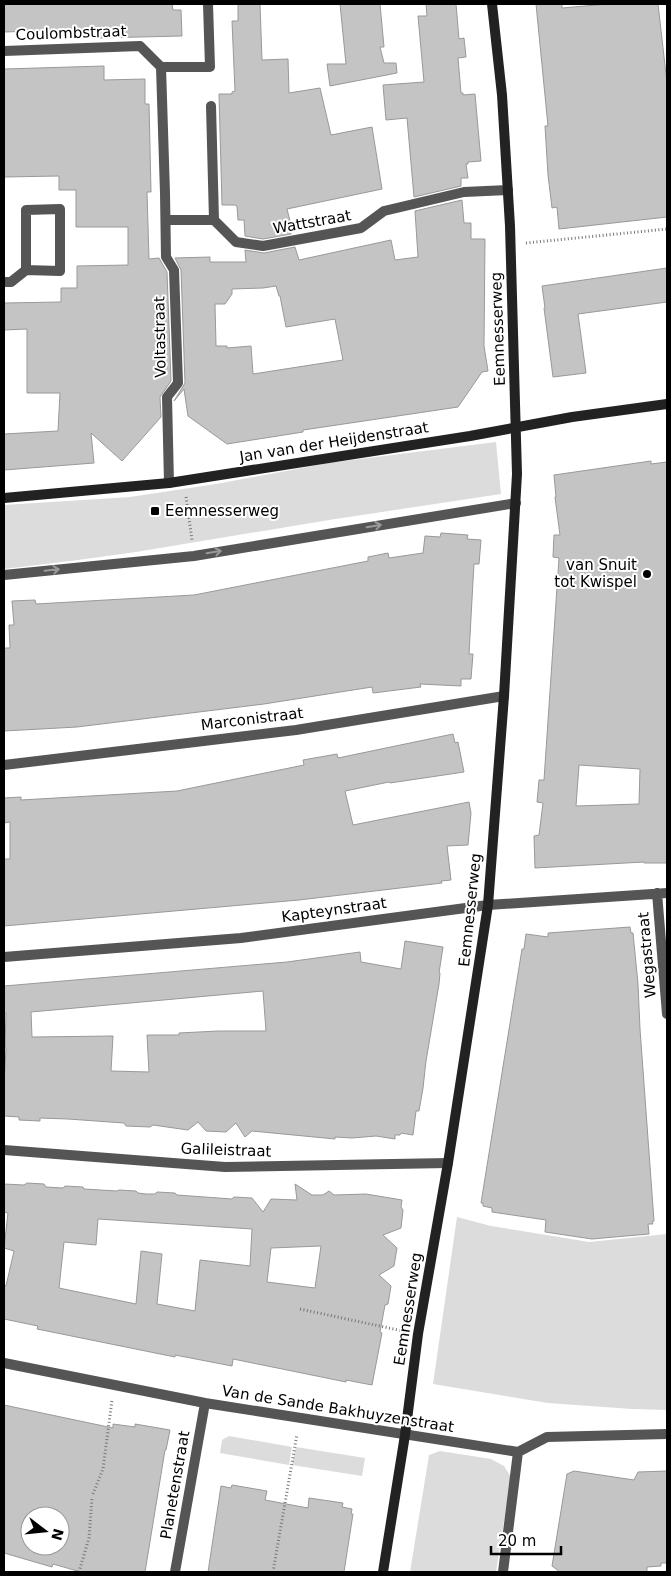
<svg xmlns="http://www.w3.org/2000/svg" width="671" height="1576" font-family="'DejaVu Sans',sans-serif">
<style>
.green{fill:#dcdcdc}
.building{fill:#c4c4c4;stroke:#999;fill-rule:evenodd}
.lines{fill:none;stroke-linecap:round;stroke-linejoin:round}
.path{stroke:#777;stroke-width:3;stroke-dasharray:1 2.5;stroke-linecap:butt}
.street{stroke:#555;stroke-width:10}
.secondary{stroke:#222;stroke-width:10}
.oneway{stroke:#999}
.poi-dot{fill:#000;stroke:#fff;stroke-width:2}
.labels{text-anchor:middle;stroke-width:4;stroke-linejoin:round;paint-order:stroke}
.street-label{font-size:15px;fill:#000;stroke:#fff}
.poi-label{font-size:15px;fill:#000;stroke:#fff;text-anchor:start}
</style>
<rect width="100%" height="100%" fill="#fff"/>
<!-- green -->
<path class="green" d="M496 442 501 494 329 520 136 552 78 560 4 569V505L130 497 216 484 328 463Z
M457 1217 491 1226 589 1242 667 1234V1410L632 1409 548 1403 433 1384Z
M229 1436 292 1447 289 1465 220 1453 222 1440Z
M296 1447 365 1458 362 1476 292 1465Z
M440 1451 491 1459 504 1466 511 1477 496 1572H410L429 1455Z"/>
<!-- building -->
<path class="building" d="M4 4H172L173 10H181L182 36 97 38 96 29 4 32Z
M238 4H260L262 60 288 59 289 93 320 88 331 135 372 127 382 189 287 209 290 221H287L291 234 263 239 245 236 244 220H238L237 206 235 205H222L219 94H232V92L235 91 232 21H238Z
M340 4H380L384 47H380L384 63H396L397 73 330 86 327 64H346Z
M426 4H456L459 39 464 38 466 57 458 58 461 93H463V95L475 94 481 161 468 162V164H466L468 178H461V186L414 197 407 118 386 120 383 85 424 82 418 16H427Z
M536 4H562V8L608 4H658L667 83V217L559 229 557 207 552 208 548 175 545 126H548Z
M104 66V80L145 79V104H149L151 192H147L149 259 159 258 167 272 171 381 160 397 161 417 122 461 91 433 94 463 4 470V434L58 431 60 393H27V329L4 330V303L61 302V288H77V266L128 265V227H76V190H59V176L4 177V69Z
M462 200 464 223H471V239H485L484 346 488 371 482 372 458 407 310 429 303 430V432L227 444 188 416 184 389 174 401 185 383 181 270 175 258 210 257V262H246L245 250 264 253 295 247 299 260 391 240 395 260 418 257 415 211ZM276 286 279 296H280L286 327 335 319 343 360 253 374 251 346 227 348V346H216L215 304H225L232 294V289L263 288Z
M667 268V302L578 314 586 373 553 377 544 308H545L542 286Z
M651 461V464L667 462V863H644V862L535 868 534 836 539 835 543 803 537 802 539 780H544L559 558 553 557 554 535H560L555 497H556L554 475ZM579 765 640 769 639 804 576 806Z
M441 533 468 535 467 539 481 540 479 564H474L473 581 469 654H473L471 679H461V686L420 684 421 687 373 693 372 687 264 704 77 727 4 731V648H10L9 625H14L12 601 35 600 36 604 194 595 368 561V557L388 553 389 558 423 553 425 536 440 537Z
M453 734 455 743 458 742 464 772 390 783 389 782 345 791 353 825 469 802 471 813 468 845 447 846 451 880 441 881 442 883 299 900 4 926V859H10V822L4 823V798L21 797V800L177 791 304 765 303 760 337 754 338 758Z
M630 927 631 933H633L638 984 640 1029 654 1221 652 1222 653 1224H648L649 1234 592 1239 545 1232 546 1220 492 1212V1208L483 1206V1203H481L522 949H524L526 934 548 937V933Z
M405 941 443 947 439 973H440L439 984 426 1061 423 1088 419 1111H416L413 1135 401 1133 400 1135H395V1139L376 1136 352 1138 335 1137V1139L252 1131 245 1137 236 1123 226 1132 206 1131 198 1122 188 1130 153 1125 150 1127 126 1126 124 1123 68 1119 40 1118V1121L19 1120V1117L4 1116V1085L6 1048H5L6 1013H4V986L287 962 360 952 361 962 401 969ZM263 991 266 1031H218L179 1033V1035H147L149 1072 111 1071 113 1036 32 1037 31 1012Z
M27 1183 44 1184 46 1187 63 1188 65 1186 83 1187 84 1189 117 1191 119 1190 136 1191 138 1193 146 1194H155L157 1192 175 1193 177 1195 232 1199 234 1197 252 1198 263 1212 271 1199 297 1200 295 1184 312 1195H323L329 1191 334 1195 366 1194 402 1200 401 1207 403 1210 401 1228 383 1235 397 1248 394 1266 379 1275 391 1286 388 1304 385 1305 380 1332 382 1333 372 1385 346 1380V1382L233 1359 232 1366 175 1355V1357L37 1329 38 1326 4 1319V1285L6 1286 14 1251 4 1248 8 1213 4 1212V1184L24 1185ZM98 1219 252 1229 250 1266 200 1260 195 1311 157 1304 162 1254 141 1251 136 1304 59 1288 64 1242 96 1245ZM321 1246 315 1288 267 1282 271 1248Z
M4 1405 113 1428V1424L135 1427V1424L170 1430 166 1450H165L145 1572H81L53 1564 52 1567 4 1553ZM30 1516H60V1546H30Z
M574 1471 634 1480 638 1472 667 1471V1563H661V1566L647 1567V1572H560L552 1566 567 1474Z
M232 1485 267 1491 265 1500 308 1508 309 1498 343 1503 342 1507 352 1509 351 1514H353L344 1572H208L221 1486 231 1488Z"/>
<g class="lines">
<!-- path -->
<path class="path" d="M526 243 667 229
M186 497 192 540
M300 1309 403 1331
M93 1494 103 1469 112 1400
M79 1572 89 1538 92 1498
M273 1572 297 1434"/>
<!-- street -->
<path class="street" d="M4 51 140 46 161 67
M166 220H214L211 106
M214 220 236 242 263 246 361 228 384 211 464 192 508 190
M4 282H11L26 270 60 271V209L26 210V270
M169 483 167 397 178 383 174 270 166 257 165 193 161 67H210L208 4
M4 575 194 556 516 503
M4 765 296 730 504 696
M657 893 667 1014
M4 957 241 938 488 905 667 893
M4 1150 225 1167 448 1163
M4 1363 205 1403 518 1452 547 1437 667 1434
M175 1572 205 1403
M503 1572 518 1452"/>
<!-- secondary -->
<path class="secondary" d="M4 498 169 483 470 436 572 417 667 404
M383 1572 405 1435 418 1334 448 1163 488 905 504 696 517 474 510 226 502 95 492 4"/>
</g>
<!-- one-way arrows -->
<defs><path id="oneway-shaft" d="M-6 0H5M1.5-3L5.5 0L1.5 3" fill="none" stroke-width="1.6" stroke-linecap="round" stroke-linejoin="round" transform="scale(1.25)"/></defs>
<g class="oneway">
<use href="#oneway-shaft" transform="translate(374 526) rotate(-9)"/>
<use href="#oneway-shaft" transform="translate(214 552) rotate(-9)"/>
<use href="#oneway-shaft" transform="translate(52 570) rotate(-6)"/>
</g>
<!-- markers -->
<g class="poi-dot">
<rect x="150" y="506" width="10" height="10" rx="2.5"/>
<circle cx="647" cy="574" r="5"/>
</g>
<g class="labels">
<!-- street labels -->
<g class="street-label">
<text transform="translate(71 33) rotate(-2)" y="5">Coulombstraat</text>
<text transform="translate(312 222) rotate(-10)" y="5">Wattstraat</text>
<text transform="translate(498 329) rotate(-92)" y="5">Eemnesserweg</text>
<text transform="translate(160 337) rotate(-91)" y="5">Voltastraat</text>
<text transform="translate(334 442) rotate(-9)" y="5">Jan van der Heijdenstraat</text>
<text transform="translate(252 719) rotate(-7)" y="5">Marconistraat</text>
<text transform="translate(334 910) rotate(-8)" y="5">Kapteynstraat</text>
<text transform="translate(470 910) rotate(-84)" y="5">Eemnesserweg</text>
<text transform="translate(647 955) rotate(-95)" y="5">Wegastraat</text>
<text transform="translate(226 1150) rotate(2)" y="5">Galileistraat</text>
<text transform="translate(408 1309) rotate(-81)" y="5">Eemnesserweg</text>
<text transform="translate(338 1409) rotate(9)" y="5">Van de Sande Bakhuyzenstraat</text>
<text transform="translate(175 1485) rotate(-80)" y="5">Planetenstraat</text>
</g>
<!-- poi labels -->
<g class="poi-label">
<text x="165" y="516">Eemnesserweg</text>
<text x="637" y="570" text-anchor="end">van Snuit<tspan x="637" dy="17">tot Kwispel</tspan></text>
</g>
</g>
<!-- border -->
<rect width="671" height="1576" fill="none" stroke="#000000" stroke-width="10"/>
<!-- north arrow -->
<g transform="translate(45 1531) rotate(106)"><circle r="24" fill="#ffffff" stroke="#999999"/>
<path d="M0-4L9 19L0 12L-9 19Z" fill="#000000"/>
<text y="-8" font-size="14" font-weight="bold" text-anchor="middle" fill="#000000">N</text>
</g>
<!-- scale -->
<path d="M491 1546v8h70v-8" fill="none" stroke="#000000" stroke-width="2.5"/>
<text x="498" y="1546" font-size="15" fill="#000000" stroke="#ffffff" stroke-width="4" paint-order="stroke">20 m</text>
</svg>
